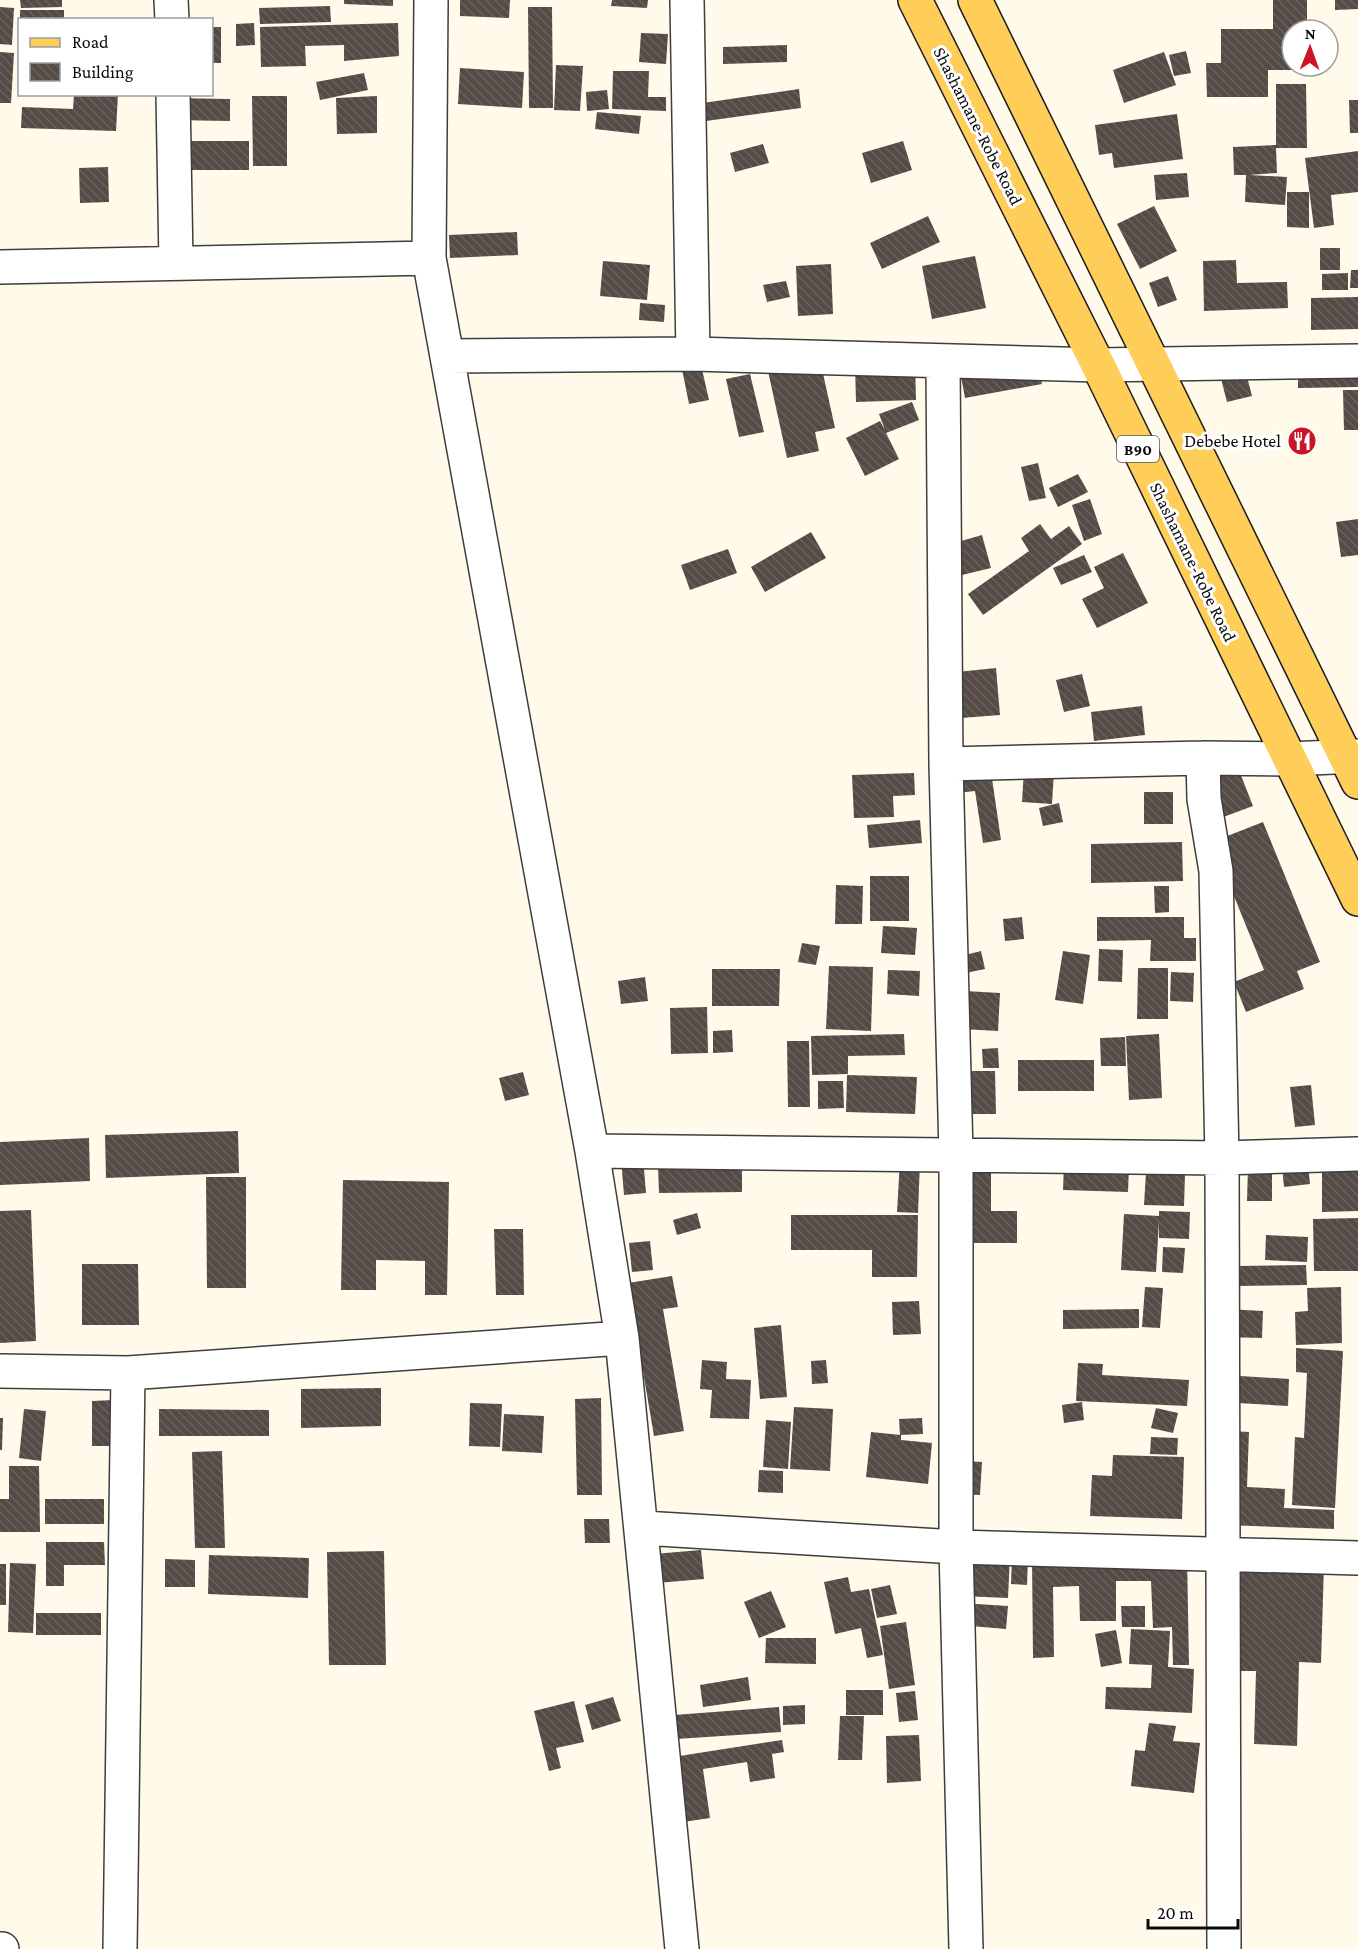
<svg xmlns="http://www.w3.org/2000/svg" width="1358" height="1949" font-family="'Crimson Pro',serif">
<style>
.building{fill:url(#building-back-hatch)}
.lines{fill:none;stroke-linecap:round;stroke-linejoin:round}
.minor-casing{stroke:#3e3e3e;stroke-width:36}
.major-casing{stroke:#1c1c1c;stroke-width:36}
.minor{stroke:#fff;stroke-width:33}
.major{stroke:#ffce59;stroke-width:33}
.labels{text-anchor:middle;stroke-width:6;stroke-linejoin:round;paint-order:stroke}
.shield{fill:#fff;stroke:#545454;stroke-width:1.5}
.shield-label{font-size:16px;font-weight:bold;fill:#0b0b0b}
.street-label{font-size:18px;fill:#0b0b0b;stroke:#fff}
.poi-label{font-size:18px;fill:#0b0b0b;stroke:#fff;text-anchor:end}
</style>
<defs>
<pattern id="building-back-hatch" width="6" height="6" patternUnits="userSpaceOnUse" patternTransform="scale(1.5)"><rect width="6" height="6" fill="#554b46"/><path d="M-1 5l2 2M0 0l6 6M5-1l2 2" fill="none" stroke="#68605c"/></pattern>
</defs>
<rect width="100%" height="100%" fill="#fffae9"/>
<!-- building -->
<path class="building" d="M20 0H62V7L21 8Z
M344 0H393V6L344 4Z
M460 0H510L509 18 460 16Z
M612 0H648L647 8 611 6Z
M1273 0H1307V30H1292V66H1307V70H1268V97H1207L1206 63H1221V29H1273Z
M1335 0H1358V9L1335 10Z
M330 6 331 22 260 24 259 8Z
M0 7 14 8 12 45 0 44Z
M528 7H552L553 108H529Z
M20 10H64V20H20Z
M254 23 255 45 236 46V24Z
M398 23 399 56 344 61V45L305 46 306 66 261 67 260 27Z
M212 27H221V63H212Z
M641 33 668 34 666 64 639 62Z
M787 45V62L723 64V47Z
M1186 51 1191 73 1174 76 1169 55Z
M0 52 14 53 11 103H0Z
M1164 52 1176 85 1124 103 1113 70Z
M556 65 583 66 580 111 554 110Z
M460 68 524 72 522 108 458 104Z
M613 71H649L648 97H666V111L612 109Z
M364 73 368 90 320 100 316 82Z
M1276 84H1306L1307 148H1276L1277 173 1249 175 1287 177 1285 205 1245 202 1246 175H1234L1233 147 1276 145Z
M799 89 801 108 706 121 703 103Z
M607 90 609 109 587 111 586 92Z
M74 94H118L116 131 21 128 22 107 73 109Z
M252 96H287V166H253Z
M377 96V133L337 134 336 98Z
M170 98 230 99V121L170 120Z
M1349 100H1358V133H1350Z
M597 112 641 116 639 134 595 129Z
M1177 114 1183 159 1114 168 1112 153 1099 155 1095 125Z
M169 141H249V170H170Z
M903 141 912 170 871 183 862 153Z
M763 144 769 163 735 172 730 153Z
M1358 151V192L1331 195 1334 225 1314 228 1305 158Z
M108 167 109 202 80 203 79 168Z
M1187 173 1189 197 1156 200 1154 175Z
M1287 192H1309V228L1287 227Z
M1154 206 1177 251 1140 269 1117 224Z
M928 216 940 242 882 269 870 243Z
M517 232 518 255 450 258 449 235Z
M1320 248H1340V270H1320Z
M975 256 986 308 932 319 922 266Z
M1236 260 1237 283 1287 282 1288 308 1204 311 1203 261Z
M603 261 650 265 647 300 600 296Z
M831 264 833 314 798 316 796 266Z
M1351 270H1358V288H1350Z
M1348 273V290H1322V274Z
M1168 276 1177 300 1158 307 1149 283Z
M786 281 790 297 767 302 763 285Z
M1358 297V329L1311 330V298Z
M640 303 665 305 664 322 639 320Z
M1037 357 1042 384 965 398 960 371Z
M820 360 835 428 815 432 819 451 787 458 768 371Z
M915 362 916 400 856 402 855 364Z
M701 365 709 400 689 404 682 369Z
M1244 365 1252 396 1227 402 1219 371Z
M1358 367V387L1298 388V368Z
M750 374 764 432 739 437 726 379Z
M1343 390H1358V430H1344Z
M912 402 919 420 886 433 899 459 865 476 846 438 880 421 885 430 879 414Z
M1038 463 1046 498 1029 501 1021 467Z
M1078 474 1088 492 1058 507 1049 488Z
M1090 499 1102 534 1084 541 1072 505Z
M1358 519V555L1341 557 1336 522Z
M1040 524 1051 539 1069 526 1082 544 983 615 968 594 1029 551 1021 538Z
M811 532 826 558 765 592 751 567Z
M982 535 991 568 962 575 954 543Z
M728 549 737 573 690 590 681 565Z
M1123 553 1148 603 1097 628 1082 599 1104 588 1094 567Z
M1084 555 1092 572 1061 585 1053 568Z
M996 668 1000 715 961 718 957 672Z
M1082 674 1090 706 1064 712 1056 680Z
M1142 706 1145 735 1094 741 1091 712Z
M1231 750 1253 806 1218 819 1196 764Z
M990 765 1001 840 983 843 975 791 957 793 954 770Z
M1024 769 1054 771 1052 804 1022 802Z
M914 773 915 795 893 796 894 817 854 818 852 775Z
M1144 792H1173V824H1144Z
M1059 803 1063 822 1043 826 1039 808Z
M920 820 922 843 869 848 867 825Z
M1263 822 1320 962 1297 971 1304 989 1246 1012 1234 982 1264 970 1212 842Z
M1182 842 1183 881 1091 883V844Z
M870 876H909V921H870Z
M836 885 863 886 862 924H835Z
M1154 886H1169V912L1155 913Z
M1022 917 1024 939 1005 941 1003 919Z
M1097 917H1184V938H1196V961H1150L1151 940 1097 941Z
M883 926 917 928 915 955 881 953Z
M802 943 820 946 816 965 798 962Z
M1099 949 1123 950 1122 982 1098 981Z
M981 951 985 969 961 974 957 957Z
M1063 951 1090 955 1083 1004 1055 1000Z
M829 966 873 967 871 1031 826 1029Z
M1138 968H1168V1019H1137Z
M712 969H780L779 1006H712Z
M888 970 920 971 919 996 887 994Z
M1171 972 1194 973 1193 1002 1170 1001Z
M645 977 648 1001 621 1004 618 981Z
M965 991 1000 993 998 1031 962 1029Z
M707 1007 708 1053 671 1054 670 1008Z
M732 1030 733 1052 713 1053V1031Z
M904 1034 905 1055 848 1056V1074L812 1075 811 1036Z
M1159 1034 1162 1098 1129 1100 1126 1036Z
M1125 1037 1126 1066H1101L1100 1038Z
M787 1041H809L810 1107H788Z
M998 1048 999 1068H983L982 1049Z
M1018 1060H1094V1091H1018Z
M961 1071H995L996 1114H962Z
M523 1072 529 1095 505 1101 499 1078Z
M847 1075 917 1077 915 1114 846 1112Z
M818 1081H843L844 1108 818 1109Z
M1311 1085 1315 1125 1295 1127 1290 1087Z
M238 1131 239 1173 106 1178 105 1135Z
M89 1138 90 1181 0 1185V1142Z
M643 1157 646 1193 624 1195 621 1159Z
M963 1157H991V1211H1017V1243H963Z
M900 1160 920 1161 918 1213 897 1212Z
M1064 1164 1129 1166 1128 1192 1063 1190Z
M1358 1164V1211L1322 1212V1165Z
M742 1165V1192L659 1193 658 1166Z
M1308 1165 1310 1184 1284 1187 1282 1167Z
M1248 1167H1272V1201H1247Z
M1146 1172 1185 1174 1184 1206 1144 1205Z
M206 1177H246V1288H207Z
M343 1180 449 1182 447 1295H425V1261L376 1260V1290H341Z
M31 1210 36 1341 0 1343V1211Z
M1159 1211 1190 1212 1189 1239 1159 1238V1221L1156 1272 1121 1270 1124 1214 1159 1216Z
M697 1213 701 1228 677 1235 673 1220Z
M791 1215H918L917 1277H872V1250H791Z
M1358 1218V1271H1314L1313 1219Z
M494 1229H523L524 1295H496Z
M1266 1235 1308 1237 1307 1262 1265 1260Z
M650 1241 653 1270 632 1272 629 1243Z
M1163 1247 1185 1248 1183 1273 1162 1272Z
M82 1264H138L139 1325H82Z
M1306 1265 1307 1285 1238 1286V1266Z
M672 1276 678 1307 663 1309 684 1431 654 1436 628 1283Z
M1145 1287 1163 1288 1160 1328 1142 1327Z
M1341 1287 1342 1343 1296 1345 1295 1312 1308 1311 1307 1288Z
M919 1301 921 1334 893 1335 892 1302Z
M1139 1309V1328L1063 1329V1310Z
M1226 1309 1263 1311 1262 1338 1225 1337Z
M781 1325 787 1397 760 1399 754 1328Z
M1296 1348 1343 1351 1335 1508 1292 1505 1295 1437 1304 1438 1307 1373 1296 1372Z
M702 1360 727 1362 726 1379 751 1380 749 1419 710 1418 712 1390 700 1389Z
M826 1360 828 1383 812 1384 811 1361Z
M1078 1363 1103 1364 1102 1375 1189 1380 1187 1406 1076 1401Z
M1240 1376 1289 1379 1288 1406 1238 1403Z
M381 1388V1426L301 1428V1389Z
M601 1398 602 1495H577L575 1399Z
M114 1400 115 1446H92V1401Z
M1082 1402 1084 1420 1064 1423 1062 1405Z
M470 1403 502 1404 500 1447 469 1446Z
M794 1407 833 1409 830 1471 790 1469Z
M1156 1408 1178 1413 1173 1433 1151 1428Z
M24 1409 46 1411 41 1461 19 1458Z
M159 1409 269 1410V1436H159Z
M504 1414 544 1416 542 1453 502 1451Z
M0 1418H3L2 1450H0Z
M922 1418 923 1434 900 1435 899 1419Z
M766 1420 791 1422 788 1469 763 1467Z
M1229 1431 1249 1432 1247 1487 1285 1489 1284 1508 1334 1510V1529L1226 1525Z
M871 1432 901 1435V1440L932 1443 928 1484 866 1477Z
M1151 1437 1178 1438 1177 1455 1150 1454Z
M222 1451 225 1548H195L192 1452Z
M1113 1455 1184 1457 1182 1519 1090 1516 1092 1475 1112 1476Z
M965 1461 982 1462 980 1495 962 1494Z
M9 1466H39L40 1532H0V1499H9Z
M759 1470 783 1471V1493L758 1492Z
M45 1499H104V1524H45Z
M584 1519H609L610 1543H585Z
M46 1542H104L105 1565H64V1586H46Z
M701 1550 704 1579 657 1583 654 1554Z
M384 1551 386 1665H329L327 1552Z
M964 1552 1010 1555 1008 1598 961 1596Z
M209 1555 309 1558 308 1598 208 1594Z
M1012 1555 1028 1556 1027 1585 1011 1584Z
M1187 1556 1189 1665H1173L1172 1627 1153 1628 1151 1581H1116V1621H1080L1079 1586 1053 1587 1054 1657 1033 1658 1032 1559Z
M165 1559 195 1560V1587H165Z
M1232 1561 1324 1564 1321 1663 1299 1662 1297 1746 1254 1744 1256 1671H1227Z
M10 1563 36 1564 33 1633 8 1632Z
M0 1564H6V1605H0Z
M848 1577 851 1592 869 1589 883 1655 867 1658 861 1628 835 1634 824 1582Z
M890 1585 897 1614 877 1618 871 1589Z
M771 1591 786 1627 759 1638 744 1602Z
M961 1603 1008 1606 1006 1629 959 1625Z
M1121 1606H1145V1627H1122Z
M36 1613H101V1635H36Z
M906 1622 915 1685 889 1689 880 1626Z
M1131 1629 1170 1631 1168 1667 1194 1669 1192 1713 1105 1709 1106 1687 1151 1688 1152 1665 1129 1664Z
M1116 1630 1122 1663 1101 1667 1095 1634Z
M766 1638H816V1664L765 1663Z
M748 1677 751 1700 703 1707 700 1685Z
M846 1690H883V1715H846Z
M915 1691 918 1720 899 1722 896 1693Z
M613 1697 621 1721 592 1730 585 1705Z
M574 1701 584 1742 556 1748 561 1768 549 1771 534 1711Z
M805 1705V1724L783 1725V1706Z
M779 1707 781 1732 676 1739 674 1715Z
M840 1716H864L862 1760H838Z
M1149 1723 1176 1726 1173 1741 1200 1743 1194 1793 1131 1786 1135 1750 1145 1751Z
M919 1735 921 1781 887 1783 886 1736Z
M782 1740 784 1752 772 1754 775 1778 750 1782 747 1762 703 1769 710 1818 683 1822 673 1757Z"/>
<g class="lines">
<!-- minor casing -->
<g class="minor-casing">
<path id="minor" d="M171 0 172 20
M431 0 429 258 592 1151 622 1338 682 1949
M687 0 693 354
M173 94 176 262
M0 267 429 258
M447 356 693 354 1098 365 1358 361
M943 363 946 764 956 1154V1547L966 1949
M1203 758 1204 799 1216 871 1222 1158 1224 1949
M946 764 1203 758 1288 759 1358 756
M592 1151 1222 1158 1358 1154
M0 1371 128 1373 622 1338
M643 1528 956 1547 1358 1558
M0 1949H2
M120 1949 128 1373"/>
</g>
<!-- major casing -->
<g class="major-casing">
<path id="major" d="M915 0 1098 365 1358 899
M975 0 1358 782"/>
</g>
<!-- minor -->
<use href="#minor" class="minor"/>
<!-- major -->
<use href="#major" class="major"/>
</g>
<!-- icons -->
<defs>
<g id="restaurant-disc" transform="scale(1.5)"><circle r="9.5" fill="#c91527" stroke="#fff"/><path d="M-5-6h1v4h1v-4h1v4h1v-4h1v5L-1.5 .5V6h-2V.5L-5-1ZM5-6V6H3V1.5H1.5Q1.5-4 5-6Z" fill="#fff"/></g>
</defs>
<g fill-rule="evenodd">
<use href="#restaurant-disc" x="1302" y="441"/>
</g>
<g class="labels">
<!-- shield labels -->
<rect class="shield" x="1117" y="436" width="42" height="26" rx="4.5"/>
<g class="shield-label">
<text x="1138" y="455">B90</text>
</g>
<!-- street labels -->
<g class="street-label">
<text transform="translate(978 126) rotate(63)" y="6">Shashamane-Robe Road</text>
<text transform="translate(1193 562) rotate(64)" y="6">Shashamane-Robe Road</text>
</g>
<!-- poi labels -->
<g class="poi-label">
<text x="1281" y="447">Debebe Hotel</text>
</g>
</g>
<!-- legend -->
<rect x="18" y="18" width="195" height="78" fill="#ffffff" stroke="#9d9d9d" stroke-width="1.5"/>
<rect x="30" y="38" width="30" height="9" fill="#ffce59" stroke="#9d9d9d" stroke-width="1.5"/>
<text x="72" y="48" font-size="18" fill="#0b0b0b">Road</text>
<rect x="30" y="63" width="30" height="18" fill="url(#building-back-hatch)" stroke="#9d9d9d" stroke-width="1.5"/>
<text x="72" y="78" font-size="18" fill="#0b0b0b">Building</text>
<!-- north arrow -->
<g transform="translate(1310 48) rotate(1)"><circle r="28" fill="#ffffff" stroke="#9d9d9d" stroke-width="1.5"/>
<path d="M0-4.5L10 22L0 15L-10 22Z" fill="#c91527"/>
<text y="-9" font-size="16" font-weight="bold" text-anchor="middle" fill="#0b0b0b">N</text>
</g>
<!-- scale -->
<path d="M1148 1919v9h90v-9" fill="none" stroke="#0b0b0b" stroke-width="3"/>
<text x="1157" y="1919" font-size="18" fill="#0b0b0b" stroke="#ffffff" stroke-width="4.5" paint-order="stroke">20 m</text>
</svg>
